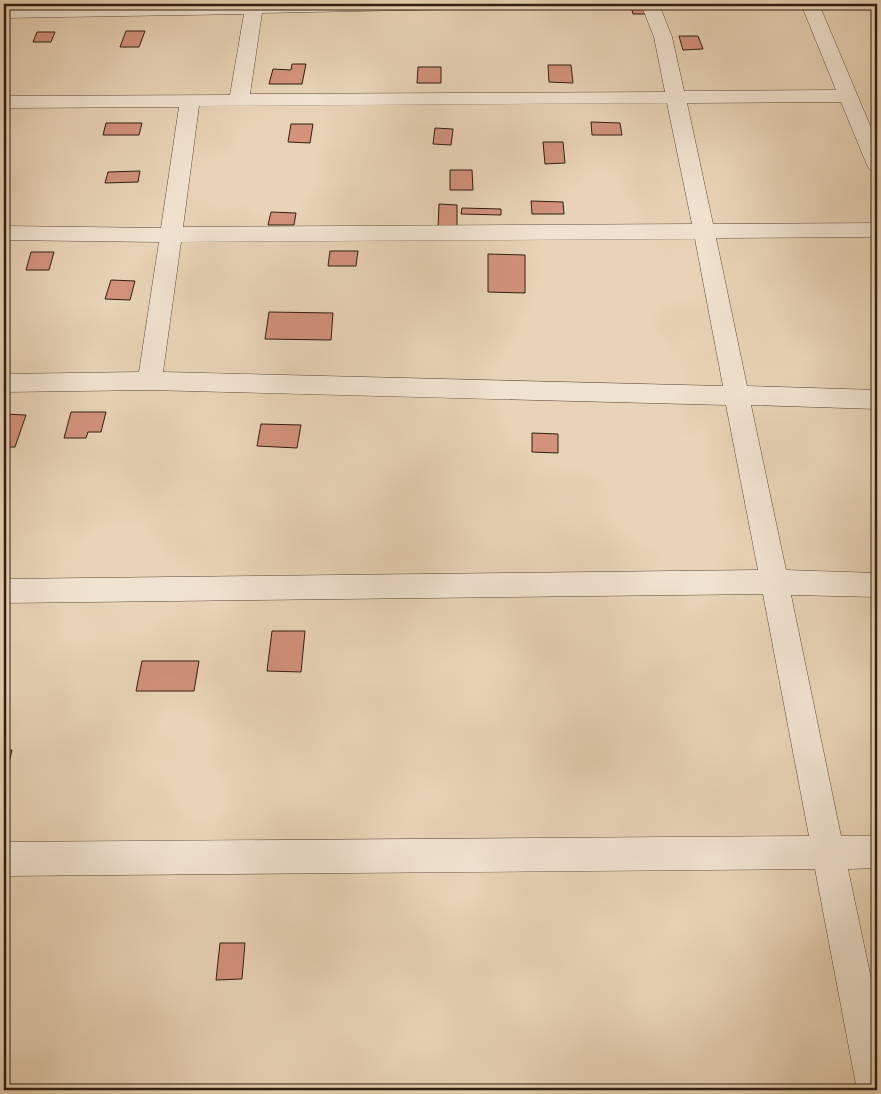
<svg xmlns="http://www.w3.org/2000/svg" width="881" height="1094" font-family="Vollkorn,serif">
<style>
.building{fill:#d2927c;stroke:#2f1e10}
.lines{fill:none;stroke-linecap:round;stroke-linejoin:round}
.minor-casing{stroke:#5d4b3a;stroke-width:1}
.minor{fill:#f0e2d0;fill-rule:evenodd}
</style>
<rect width="100%" height="100%" fill="#e8d3b6"/>
<filter id="stains"><feTurbulence type="fractalNoise" baseFrequency=".004" numOctaves="4"/><feColorMatrix values="0 0 0 0 .2 0 0 0 0 .09 0 0 0 0 .02 0 0 0 .5 -.17"/></filter>
<radialGradient id="worn" r=".72"><stop offset=".6" stop-color="#630" stop-opacity="0"/><stop offset="1" stop-color="#630" stop-opacity=".3"/></radialGradient>
<!-- building -->
<path class="building" d="M631 6H647L649 14H633Z
M126 31H145L139 47H120Z
M37 32H55L51 42H33Z
M679 36H698L703 49 683 50Z
M292 64H306L302 84H269L273 69 291 70Z
M548 65H571L573 83 549 82Z
M418 67H441V83H417Z
M591 122 620 123 622 135H592Z
M106 123H142L139 135H103Z
M291 124H313L310 143 288 142Z
M435 128 453 129 451 145 433 144Z
M543 142H563L565 163 545 164Z
M450 170H472L473 190H450Z
M140 171 138 182 105 183 108 172Z
M531 201 563 202 564 214H532Z
M439 204 457 205V228H438Z
M462 208 501 209V215L461 214Z
M271 212 296 213 294 225H268Z
M330 251H358L356 266H328Z
M31 252H54L49 270H26Z
M488 254 525 255V293L488 292Z
M111 280 135 281 130 300 105 299Z
M269 312 333 313 331 340 265 339Z
M71 412H106L101 432H88L86 438H64Z
M4 414 26 415 15 447H4Z
M261 424 301 425 297 448 257 446Z
M532 433 558 434V453L532 452Z
M272 631H305L301 672 267 671Z
M142 661H199L194 691H136Z
M12 750 6 777H4V751Z
M220 943H245L242 979 216 980Z"/>
<g class="lines">
<!-- minor casing -->
<g class="minor-casing">
<path id="minor" d="M203 4H466L463 8 457 9 262 13 250 94 665 92 654 37 641 4H659L672 37 684 91 836 90 801 4H819L877 142V171L870 170 867 165 841 102 687 103 713 224 877 223V237L716 238 747 386 877 390V409L751 405 786 570 877 573V597L791 595 841 836H877V868L848 869 877 1007V1090H857L815 869 4 876V842L809 836 763 594 4 603V579L758 570 726 405 150 390 4 392V374L139 372 159 242 4 240V226L161 228 179 107 4 108V96L230 95 244 14 4 18V8ZM667 103 692 224 183 227 199 106ZM695 239 723 386 163 372 181 242Z"/>
</g>
<!-- minor -->
<use href="#minor" class="minor"/>
</g>
<!-- margin -->
<rect width="881" height="1094" fill="none" stroke="#e8d3b6" stroke-width="20"/>
<rect x="5" y="5" width="871" height="1084" fill="none" stroke="#2f1e10" stroke-width="2.5"/>
<rect x="10" y="10" width="861" height="1074" fill="none" stroke="#2f1e10"/>
<rect width="100%" height="100%" filter="url(#stains)"/>
<rect width="100%" height="100%" fill="url(#worn)"/>
</svg>
